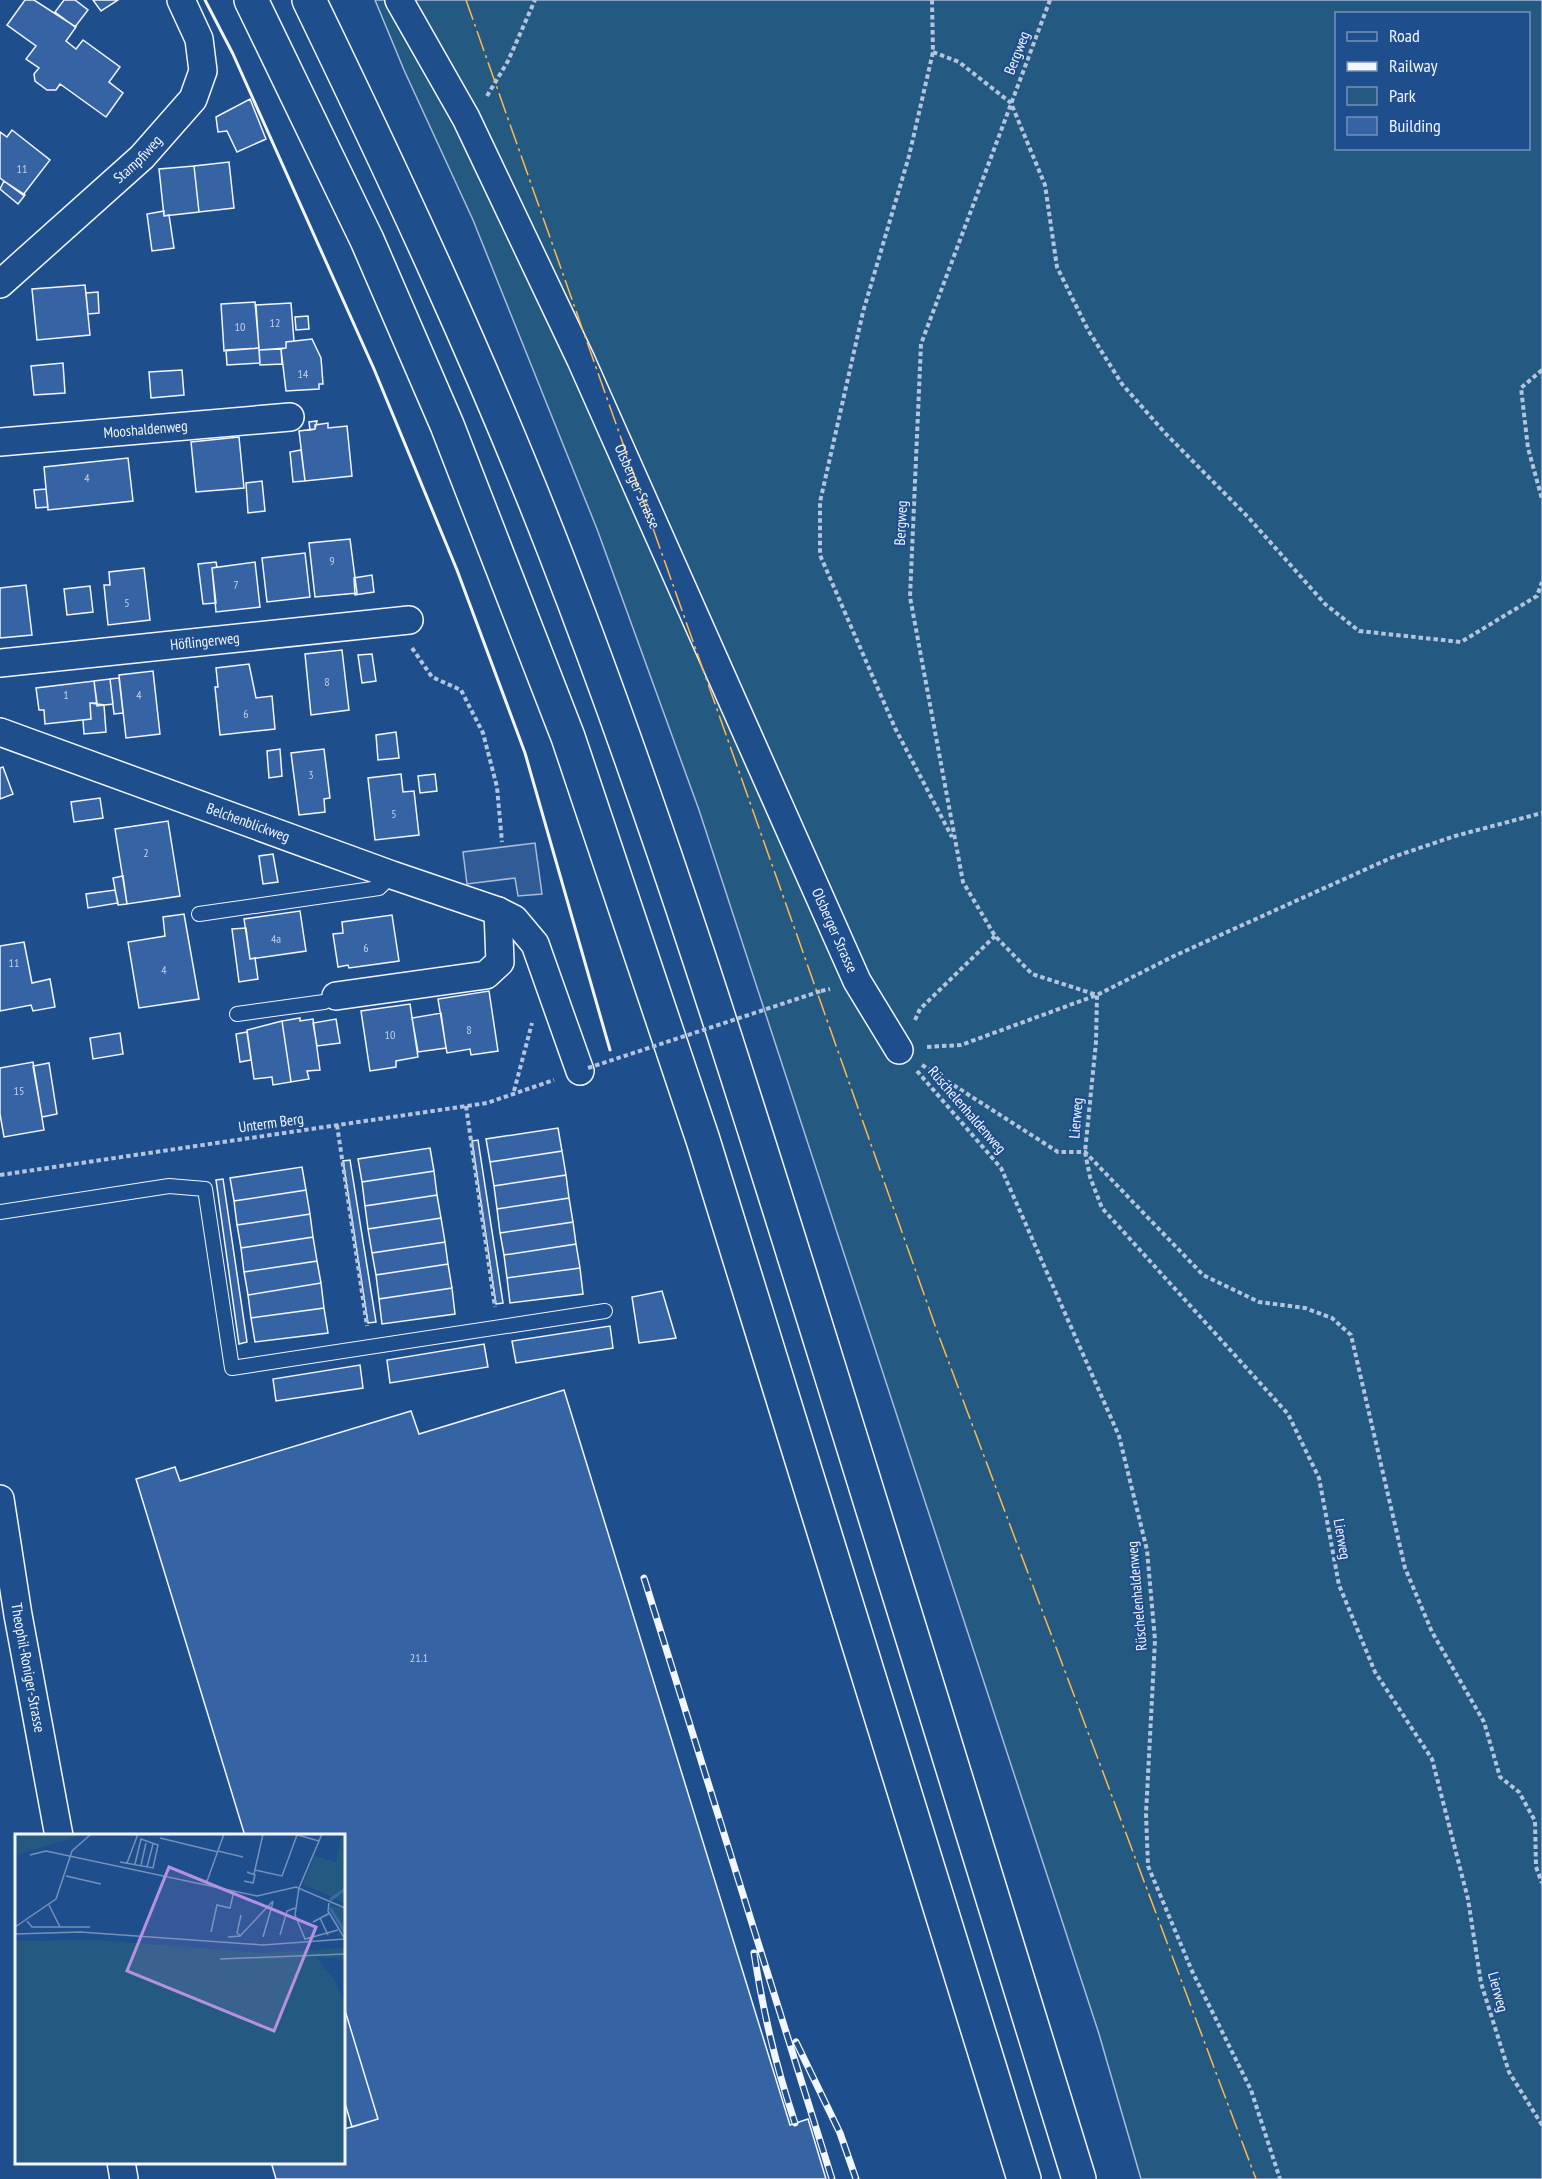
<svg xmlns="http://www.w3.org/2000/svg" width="1542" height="2179" font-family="'PT Sans Narrow',sans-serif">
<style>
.green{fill:#245a82;stroke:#a8bbd7;stroke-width:1.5;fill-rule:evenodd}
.parking{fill:#305b95;stroke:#a8bbd7;stroke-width:1.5}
.building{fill:#3563a3;stroke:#f2f6ff;stroke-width:1.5}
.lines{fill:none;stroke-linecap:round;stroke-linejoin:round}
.lane-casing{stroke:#f2f6ff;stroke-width:16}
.street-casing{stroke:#f2f6ff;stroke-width:30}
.highway-casing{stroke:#f2f6ff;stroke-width:36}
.path{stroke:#b3c4dc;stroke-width:4;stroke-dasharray:4.5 3;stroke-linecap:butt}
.lane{stroke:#1f4e8c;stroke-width:14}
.street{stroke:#1f4e8c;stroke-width:27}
.highway{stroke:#1f4e8c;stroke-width:33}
.rail-casing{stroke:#f2f6ff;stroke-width:7}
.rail{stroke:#1f4e8c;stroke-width:4.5;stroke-dasharray:14;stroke-linecap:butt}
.path-bridge{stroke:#b3c4dc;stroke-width:4;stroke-dasharray:4.5 3;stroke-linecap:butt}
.wall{stroke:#f2f6ff;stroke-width:3}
.power{stroke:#ffb74d;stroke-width:1.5;stroke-dasharray:21 4.5 3 4.5;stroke-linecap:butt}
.labels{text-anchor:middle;stroke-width:4.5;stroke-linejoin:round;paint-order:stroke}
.number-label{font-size:12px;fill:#c3d1e8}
.street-label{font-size:15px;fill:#f2f6ff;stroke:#1f4e8c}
.inset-river{fill:none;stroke:#3b69a3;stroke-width:3}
.inset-road{fill:none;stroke:#7391ba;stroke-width:1.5}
.view{fill:#b691df;fill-opacity:0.15;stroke:#b691df;stroke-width:3}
.inset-edge{fill:none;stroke:#f2f6ff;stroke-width:3}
</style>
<rect width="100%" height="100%" fill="#1f4e8c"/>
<!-- green -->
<path class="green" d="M375 0H1542V2179H1141L1099 2034 699 810 597 529 473 220 404 70ZM1336 14H1528V148H1336Z"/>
<!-- parking -->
<path class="parking" d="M535 843 542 894 518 896 515 878 467 884 463 852Z"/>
<!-- building -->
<path class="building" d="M25 0H34L76 27 66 41 76 49 83 40 120 67 109 82 123 93 106 117 60 84 56 90H47L35 81 34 74 39 68 26 59 36 46 7 25Z
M64 0H75L88 10 75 27 55 12Z
M93 0H118L101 11Z
M250 99 266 139 237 152 227 131 218 132 216 117Z
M12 130 50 160 23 195 0 178V132L7 137Z
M229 162 234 208 199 212 194 166Z
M194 166 199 212 164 216 159 169Z
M4 181 25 195 18 204 0 189Z
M164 211V216L169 215 174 248 152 251 147 214Z
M85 285 90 335 37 340 32 289Z
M98 292 99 313 88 314 86 293Z
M255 302 259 348 224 351 221 304Z
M291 303 294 341 286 342V348L259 350 256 305Z
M308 316 309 329 296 330 295 317Z
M312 339 321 358 323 384H319V389L286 391 281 349 286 348V342Z
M259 348 260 363 227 365 226 350Z
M281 349 282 364 260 365 259 350Z
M63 363 65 393 34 395 31 366Z
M182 370 184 395 151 398 149 372Z
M317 421 315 429 310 430 309 422Z
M328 423V428L347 426 352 476 305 481 299 431 315 429V425Z
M239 437 244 488 196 492 191 442Z
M301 450 305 481 293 482 290 452Z
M128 458 133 501 48 510 44 467Z
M262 481 265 511 248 513 246 483Z
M46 489 48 507 36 508 34 490Z
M350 539 357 593 315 597 309 543Z
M305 553 310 597 267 602 262 558Z
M216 562 217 567 212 568 216 603 203 604 198 564Z
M255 562 260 607 216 612 212 568Z
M144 568 150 620 108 625 104 585H110L109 572Z
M372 575 374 592 355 595 354 578Z
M26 585 32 635 0 638V588Z
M90 586 93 612 67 615 64 589Z
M342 650 349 710 311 715 305 654Z
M372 654 376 681 362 683 358 655Z
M249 664 256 698 272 696 275 729 220 735 215 687H218L216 668Z
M153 671 160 734 126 738 119 675Z
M119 678 123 713 114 714 110 679Z
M110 679 113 704 97 706 94 681Z
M94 681 97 703H90L91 719 45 724 44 710H39L36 688Z
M90 703 104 705 106 732 84 734 83 720 91 719Z
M396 732 399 758 378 760 376 735Z
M280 749 282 776 269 778 267 751Z
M324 749 330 798 324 799 325 812 299 815 291 753Z
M3 767 13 794 0 799V768Z
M401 774 403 792 414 791 419 835 375 840 368 778Z
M435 774 437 791 420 793 418 776Z
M100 798 103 818 74 822 71 802Z
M168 821 180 896 127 904 115 829Z
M273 854 278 882 263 884 259 856Z
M123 876 127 904 118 905 113 878Z
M115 890 118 903 88 908 86 894Z
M300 911 306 951 250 959 244 919Z
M184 914 199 999 139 1008 128 942 165 936 163 917Z
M392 915 399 961 349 968 348 965 338 967 333 934 343 933 342 922Z
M246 928 250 959 255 958 258 979 239 982 232 929Z
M24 942 32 983 50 979 55 1007 33 1011 31 1005 0 1011V946Z
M489 991 498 1051 471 1055 470 1049 447 1053 438 999Z
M410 1004 418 1057 396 1061V1067L370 1071 361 1011Z
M441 1013 446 1048 418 1052 412 1018Z
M300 1018V1021L313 1019 320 1070 307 1071 309 1079 291 1082 282 1021Z
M336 1019 340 1043 317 1046 313 1023Z
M282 1021 291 1082 273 1085 272 1077 254 1079 247 1030Z
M247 1032 251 1060 240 1062 236 1034Z
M120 1033 123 1054 93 1059 90 1038Z
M33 1062 44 1130 4 1137 0 1114V1068Z
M49 1063 57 1114 42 1117 33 1066Z
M558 1128 562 1151 490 1162 486 1139Z
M478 1140 503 1303 496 1304 472 1141Z
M430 1148 434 1171 362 1182 358 1159Z
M562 1151 566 1175 494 1186 490 1162Z
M350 1160 376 1322 368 1323 343 1161Z
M302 1167 306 1190 234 1201 230 1178Z
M434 1171 437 1195 365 1206 362 1182Z
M566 1175 569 1198 497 1209 494 1186Z
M223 1179 247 1342 239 1344 216 1180Z
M306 1190 310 1214 237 1225 234 1201Z
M437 1195 441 1218 368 1229 365 1206Z
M569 1198 573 1222 500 1233 497 1209Z
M310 1214 313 1237 241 1248 237 1225Z
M441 1218 445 1242 372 1253 368 1229Z
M573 1222 576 1244 504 1255 500 1233Z
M313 1237 317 1261 244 1272 241 1248Z
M445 1242 448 1264 376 1275 372 1253Z
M576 1244 580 1268 507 1278 504 1255Z
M317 1261 321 1283 248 1295 244 1272Z
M448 1264 452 1288 379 1299 376 1275Z
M580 1268 583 1294 510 1303 507 1278Z
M321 1283 324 1308 251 1318 248 1295Z
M452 1288 455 1314 382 1324 379 1299Z
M662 1291 676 1338 639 1343 632 1297Z
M324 1308 328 1333 255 1342 251 1318Z
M610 1326 613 1348 516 1363 512 1341Z
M484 1344 488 1367 390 1383 387 1360Z
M360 1365 363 1388 276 1401 273 1379Z
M564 1390 790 2125 808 2119 826 2179H276L271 2162H344V2129L378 2119 344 2007V1836H245L136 1479 175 1467 180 1481 411 1411 419 1434Z
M344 2007 378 2119 352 2127 344 2100Z"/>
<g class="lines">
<!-- lane casing -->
<g class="lane-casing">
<path id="lane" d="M199 914 379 888 392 875
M237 1014 324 1002 336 996
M0 1212 169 1186 205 1189 232 1368 605 1311"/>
</g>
<!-- street casing -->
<g class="street-casing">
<g id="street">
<path id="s1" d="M399 0 466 118 581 360 857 981 899 1050"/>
<path id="s2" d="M0 284 142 157 193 99 203 71 199 39 181 0"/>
<path id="s3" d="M0 442 290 417"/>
<path id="s4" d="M0 663 409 620"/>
<path id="s5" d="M0 732 392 875 498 911 514 919 535 944 580 1071"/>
<path d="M336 996 486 975 500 962 498 911"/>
<path id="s6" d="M0 1499 18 1615 59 1836"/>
<path d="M121 2162 124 2179"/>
</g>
</g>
<!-- highway casing -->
<g class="highway-casing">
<path id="highway" d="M251 0 367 240 447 425 568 737 703 1140 1024 2179
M309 0C397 182 482 364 555 552 659 820 744 1094 829 1368 913 1638 996 1909 1079 2179"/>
</g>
<!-- path -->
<path class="path" d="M932 0 933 52 909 156 863 312 820 502V555L895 728 952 837
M1050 0 921 344 910 597 963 882 995 936 1032 974 1097 995 1096 1042 1085 1152 1090 1177 1102 1208 1288 1414 1319 1478 1339 1585 1375 1672 1432 1759 1468 1899 1481 1983 1509 2072 1542 2125
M933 52 959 62 1011 103 1045 185 1057 267 1088 330 1122 384 1165 433 1248 517 1325 604 1359 631 1461 642 1537 596 1542 582
M487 96 508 61 535 0
M1542 370 1521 388 1528 448 1542 499
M412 648 432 677 461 690 483 733 497 787 502 842
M821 991 830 989
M915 1020 920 1009 995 936
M927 1047 961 1045 1097 995 1174 956 1393 857 1455 836 1542 813
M922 1065 1058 1152H1085L1203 1275 1259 1302 1305 1308 1332 1318 1351 1335 1405 1568 1432 1632 1484 1722 1500 1777 1519 1792 1535 1821 1536 1867 1542 1883
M917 1071 1001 1168 1119 1436 1147 1550 1155 1640 1146 1814 1148 1866 1192 1971 1251 2090 1280 2179
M514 1091 532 1023
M466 1106 495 1307
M337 1125 367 1326
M0 1175 487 1103 554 1080"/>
<!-- lane -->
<use href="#lane" class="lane"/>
<!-- street -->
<use href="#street" class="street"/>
<!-- highway -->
<use href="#highway" class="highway"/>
<!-- rail casing -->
<g class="rail-casing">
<path id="rail" d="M644 1578 832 2179
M754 1953C763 2012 776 2067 795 2123
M796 2042 840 2133 856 2179"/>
</g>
<!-- rail -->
<use href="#rail" class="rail"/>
<!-- path-bridge -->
<path class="path-bridge" d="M588 1068 821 991"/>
<!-- wall -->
<path class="wall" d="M205 0 233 54 374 369 457 570 525 753 610 1050"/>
<!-- power -->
<path class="power" d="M466 0 937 1331 1256 2179"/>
</g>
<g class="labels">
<!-- number labels -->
<g class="number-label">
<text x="22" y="173">11</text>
<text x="275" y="327">12</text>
<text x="240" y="331">10</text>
<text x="303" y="378">14</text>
<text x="87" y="482">4</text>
<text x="332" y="565">9</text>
<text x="236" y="589">7</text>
<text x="127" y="607">5</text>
<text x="327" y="686">8</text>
<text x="66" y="699">1</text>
<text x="139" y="699">4</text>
<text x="246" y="718">6</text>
<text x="311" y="779">3</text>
<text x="394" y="818">5</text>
<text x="146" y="857">2</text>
<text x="276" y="943">4a</text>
<text x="366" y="952">6</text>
<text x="14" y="967">11</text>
<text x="164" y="974">4</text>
<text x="469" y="1034">8</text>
<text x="390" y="1039">10</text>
<text x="19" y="1095">15</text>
<text x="419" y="1662">21.1</text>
</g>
<!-- street labels -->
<g class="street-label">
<text transform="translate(1017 53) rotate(-69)" y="5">Bergweg</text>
<text dy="5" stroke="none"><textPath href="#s2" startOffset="186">Stampfiweg</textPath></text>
<text dy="5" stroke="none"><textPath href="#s3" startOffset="146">Mooshaldenweg</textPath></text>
<text dy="5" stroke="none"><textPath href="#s1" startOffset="542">Olsberger Strasse</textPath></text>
<text transform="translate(901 523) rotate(-87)" y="5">Bergweg</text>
<text dy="5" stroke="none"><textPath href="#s4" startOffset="206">Höflingerweg</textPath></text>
<text dy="5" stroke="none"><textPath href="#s5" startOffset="264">Belchenblickweg</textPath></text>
<text dy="5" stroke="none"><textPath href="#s1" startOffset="1028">Olsberger Strasse</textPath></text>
<text transform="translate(967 1110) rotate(49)" y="5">Rüschelenhaldenweg</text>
<text transform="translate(1076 1118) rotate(-85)" y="5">Lierweg</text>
<text transform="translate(271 1123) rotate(-8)" y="5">Unterm Berg</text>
<text transform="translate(1342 1539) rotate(80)" y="5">Lierweg</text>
<text transform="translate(1137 1596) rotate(-95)" y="5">Rüschelenhaldenweg</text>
<text dy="5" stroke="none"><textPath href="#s6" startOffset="171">Theophil-Roniger-Strasse</textPath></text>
<text transform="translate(1498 1992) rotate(75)" y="5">Lierweg</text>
</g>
</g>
<!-- overview -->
<g transform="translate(15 1834)">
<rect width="330" height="330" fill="#1f4e8c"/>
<path d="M0 0H71L0 21ZM327 0H330V69L288 50 300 22 321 28ZM316 72 330 75V101L314 74ZM81 106 249 119 330 114V126L301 123 320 147 330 171V330H0V107Z" fill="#245a82"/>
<path class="inset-river" d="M315 66 330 55M315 74 330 98"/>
<path class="inset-road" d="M279 0 304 7M307 0 284 54 280 81 290 105 323 96M145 4 203 18M203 17 228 23M15 21 31 17 242 62 281 53 330 74M105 28 138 34 143 11 126 5 120 30M112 29 123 0M126 31 131 9M132 33 138 10M240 36 267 42 282 1M239 40 248 0M51 42 86 50M229 47 238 49 240 41 232 38M191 50 209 0M314 69 313 77 330 105M34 71 45 93M305 84 313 101M12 87 17 93H75M298 88 315 79M0 93 41 65 57 17 76 0M196 98 202 71 215 74 219 57M0 100 65 98 248 111 330 105M265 101 272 77 280 74M226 102 222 99 226 81M213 103 225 102 258 67M248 103 258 68M205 125 330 120"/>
<path class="view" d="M154 33 301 93 259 197 112 137Z"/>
<rect width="330" height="330" class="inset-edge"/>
</g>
<!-- legend -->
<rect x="1335" y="12" width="195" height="138" fill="#1f4e8c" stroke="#7391ba" stroke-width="1.5"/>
<rect x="1347" y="32" width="30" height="9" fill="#1f4e8c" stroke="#7391ba" stroke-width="1.5"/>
<text x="1389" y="42" font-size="18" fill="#f2f6ff">Road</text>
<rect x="1347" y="62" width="30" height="9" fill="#f2f6ff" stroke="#7391ba" stroke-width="1.5"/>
<text x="1389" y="72" font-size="18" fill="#f2f6ff">Railway</text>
<rect x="1347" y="87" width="30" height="18" fill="#245a82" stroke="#7391ba" stroke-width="1.5"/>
<text x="1389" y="102" font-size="18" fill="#f2f6ff">Park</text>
<rect x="1347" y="117" width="30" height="18" fill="#3563a3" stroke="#7391ba" stroke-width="1.5"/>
<text x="1389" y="132" font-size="18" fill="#f2f6ff">Building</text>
</svg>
